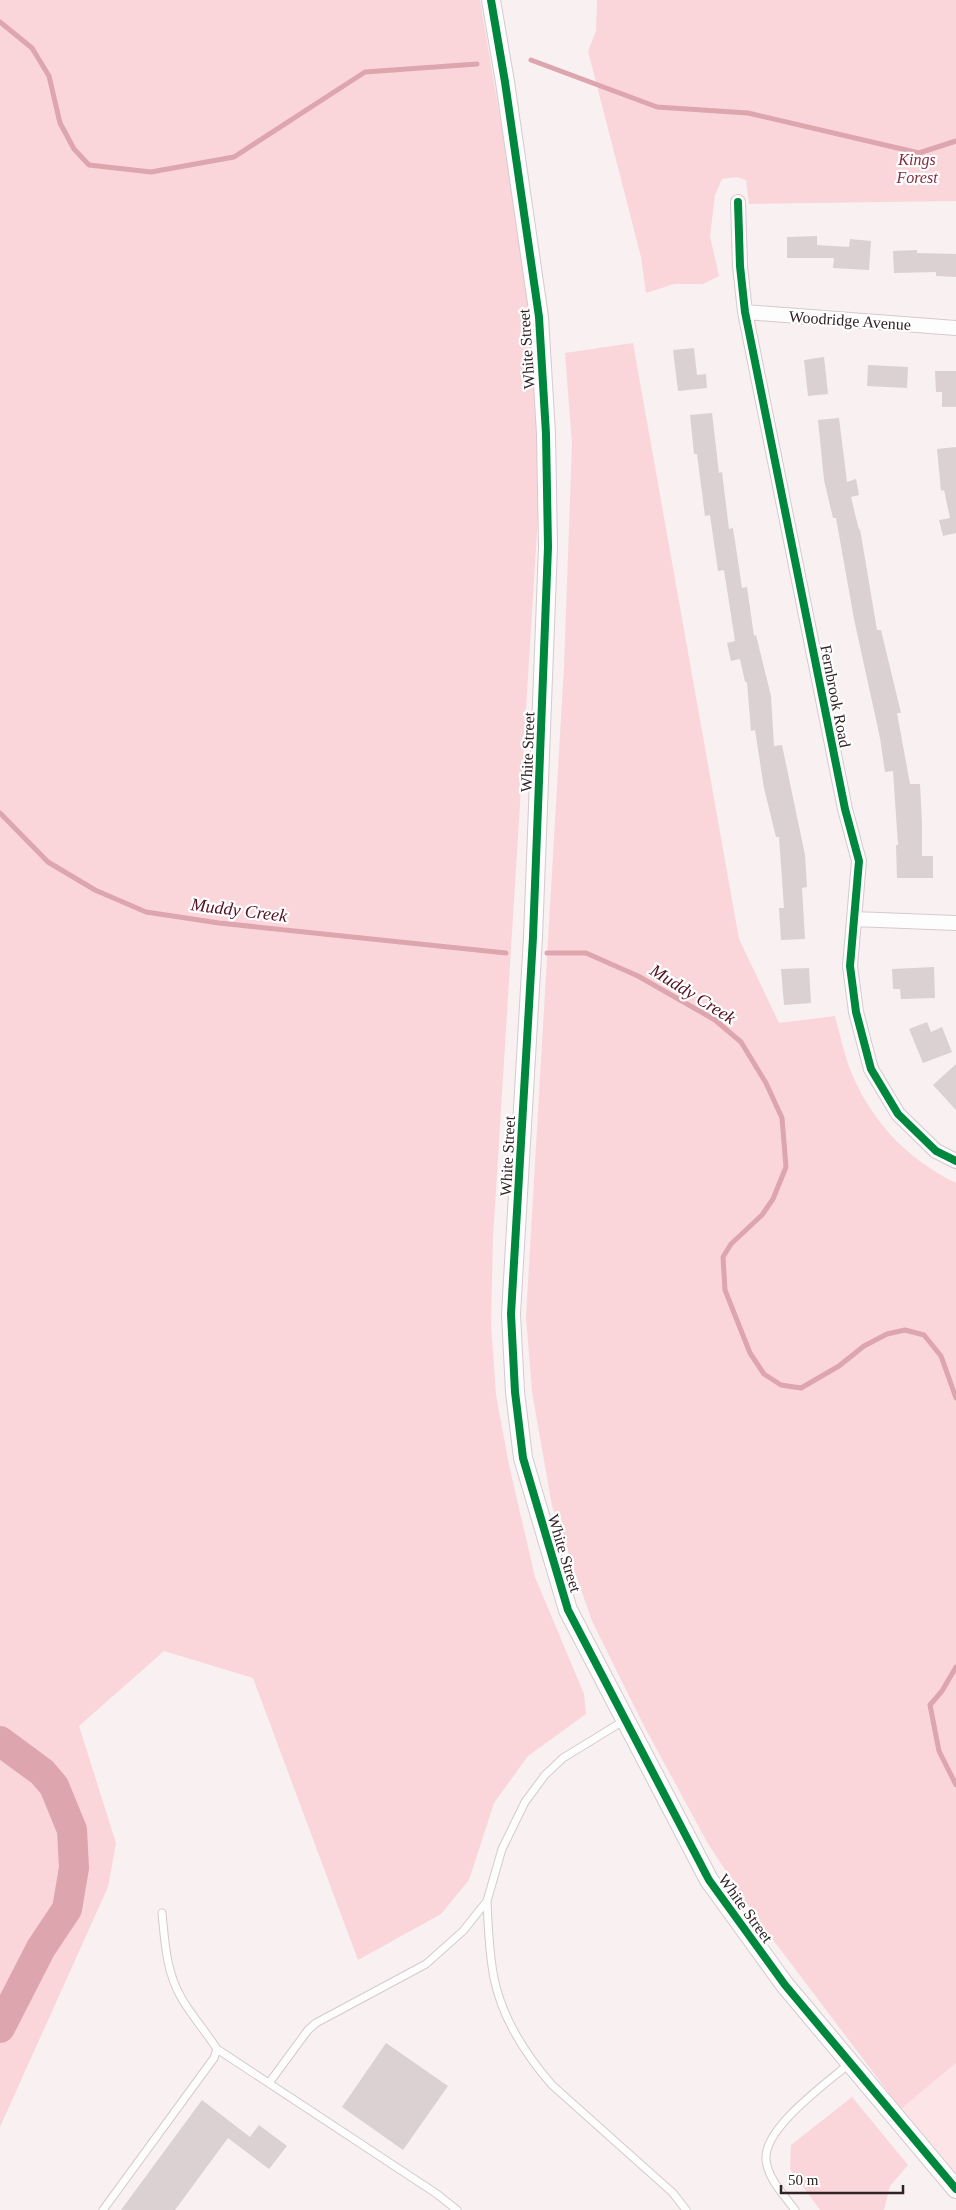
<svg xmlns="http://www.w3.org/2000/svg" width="956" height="2210" font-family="Georgia,serif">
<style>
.built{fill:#fce4e7}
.green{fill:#fad6da}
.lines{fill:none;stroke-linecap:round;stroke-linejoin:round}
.stream{stroke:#dda5ad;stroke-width:5}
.river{stroke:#dda5ad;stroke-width:30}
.building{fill:#dbd1d2}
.service-casing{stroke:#d5cacc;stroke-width:9}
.minor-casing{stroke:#d5cacc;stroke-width:16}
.tertiary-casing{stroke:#d5cacc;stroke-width:20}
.service{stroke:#fefdfd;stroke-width:7}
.minor{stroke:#fefdfd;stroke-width:14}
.tertiary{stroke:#fefdfd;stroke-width:18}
.cycleway-casing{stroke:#fff;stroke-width:11}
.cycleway{stroke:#00873e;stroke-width:8}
.labels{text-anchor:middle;stroke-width:4.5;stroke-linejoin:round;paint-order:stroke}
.park-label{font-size:16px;font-style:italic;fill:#862b3f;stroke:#fff}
.street-label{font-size:16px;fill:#312325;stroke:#fff}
.water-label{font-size:18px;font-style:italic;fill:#540f21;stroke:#fff}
</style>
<rect width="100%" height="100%" fill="#f8f0f1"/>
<!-- built -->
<path class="built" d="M956 2063V2174L901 2109Z"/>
<!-- green -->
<path class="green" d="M0 0H480L528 283 539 449 538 516 493 1238 491 1323 496 1395 509 1465 535 1577 584 1694 586 1714 528 1756 494 1803 469 1880 441 1914 358 1960 253 1678 164 1651 79 1726 116 1843 108 1887 0 2127Z
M597 0H956V201L749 204 746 180 737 177 722 179 715 195 710 236 719 276 703 284H674L646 293 641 257 588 51 596 31Z
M633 343 739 939 779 1023 835 1016C839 1032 843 1048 848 1064 868 1118 905 1158 956 1183V2063L901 2109 755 1916 707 1842 643 1724 592 1621 552 1506 532 1392 526 1317 564 667 572 444 565 353Z
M852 2097 908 2165 890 2186 884 2210H820L790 2169 791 2145Z"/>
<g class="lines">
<!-- stream -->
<path class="stream" d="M0 22 32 48 49 76 60 123 74 149 89 165 151 172 234 157 365 72 477 64
M531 60 657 107 748 113 919 153 956 141
M0 813 48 862 95 890 146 912 219 923 506 953
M547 953H586L638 976 715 1020 741 1042 766 1083 782 1118 786 1167 773 1199 762 1215 731 1244 723 1257 725 1290 750 1353 764 1374 781 1385 801 1388 839 1366 864 1346 887 1334 905 1330 924 1335 941 1356 956 1398
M956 1667 942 1691 930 1705 939 1751 956 1785"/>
<!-- river -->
<path class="river" d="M0 1741 42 1772 54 1786 72 1830 74 1868 67 1909 41 1948 0 2028"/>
</g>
<!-- building -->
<path class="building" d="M817 236V245L849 247 850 239 871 241 869 270 833 268 834 258H787V237Z
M917 250V253L956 254V277L936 276V272L894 273 893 251Z
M694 348 697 375 706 374 707 388 678 391 673 350Z
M824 357 828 394 808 396 804 360Z
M868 365 908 367 907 388 867 386Z
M935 371H956V407H942V392H936Z
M712 413 719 473 722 472 729 529 733 528 742 588 747 587 754 636 756 635 771 696 774 746 782 745 805 855 807 887 802 888 805 939 781 940 779 908H784L779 837H776L764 788 755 730 751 731 747 682H745L740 659 731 661 727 643 735 641 724 570 718 571 710 515 705 516 697 454H694L690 415Z
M839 418 847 482 856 479 859 495 851 497 859 530 860 529 877 630H881L901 713H897L910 784H920L922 824V856H933V878H897L896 845H898L893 771 885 772 880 738 854 619 836 518H833L824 480 818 420Z
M956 447V533L943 536 939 520 950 518 944 490 941 491 937 449Z
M934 967 935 998 901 999 900 989H893L892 969Z
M809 968 811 1003 784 1005 781 969Z
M927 1022 931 1032 942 1027 952 1052 923 1063 909 1029Z
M956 1064V1110L933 1085Z
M386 2043 448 2086 403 2150 342 2107Z
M202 2100 250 2137 259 2125 287 2146 269 2169 228 2138 175 2210H121Z"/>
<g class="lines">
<!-- service casing -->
<g class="service-casing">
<path id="service" d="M487 1901C488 1926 489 1953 494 1978 502 2018 526 2055 552 2085L673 2193 686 2210
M217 2049 437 2194 457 2210
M269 2083 308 2030 316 2023 426 1964 463 1931 487 1901 502 1849 525 1802 545 1775 563 1758 625 1720
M103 2210 214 2058 217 2049C206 2032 192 2016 182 1999 166 1972 165 1943 162 1913
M795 2210C784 2195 768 2179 766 2160 763 2128 827 2083 850 2063"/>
</g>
<!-- minor casing -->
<g class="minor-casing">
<path id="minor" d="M738 202 740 266 745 312 845 809 859 861 850 966 856 1012 871 1069 898 1114 936 1151 956 1161
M745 312 956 328
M854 919 956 923"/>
</g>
<!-- tertiary casing -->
<g class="tertiary-casing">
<path id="tertiary" d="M491 0 505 82 539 317 546 434 548 547 533 937 511 1314 515 1392 523 1458 568 1610 709 1880 785 1985 956 2189"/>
</g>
<!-- service -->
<use href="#service" class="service"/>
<!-- minor -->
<use href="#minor" class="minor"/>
<!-- tertiary -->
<use href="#tertiary" class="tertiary"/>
<!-- cycleway casing -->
<g class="cycleway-casing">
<path id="cycleway" d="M491 0 505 82 539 317 546 434 548 547 533 937 511 1314 515 1392 523 1458 568 1610 709 1880 785 1985 956 2189
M738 202 740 266 745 312 845 809 859 861 850 966 856 1012 871 1069 898 1114 936 1151 956 1161"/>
</g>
<!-- cycleway -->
<use href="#cycleway" class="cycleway"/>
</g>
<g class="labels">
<!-- park labels -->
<g class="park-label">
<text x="917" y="165">Kings<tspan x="917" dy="18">Forest</tspan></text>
</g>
<!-- street labels -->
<g class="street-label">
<text transform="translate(850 320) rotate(4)" y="6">Woodridge Avenue</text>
<text transform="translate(526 349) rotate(-94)" y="6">White Street</text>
<text transform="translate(836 696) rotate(79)" y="6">Fernbrook Road</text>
<text transform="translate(527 752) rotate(-88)" y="6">White Street</text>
<text transform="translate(507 1156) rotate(-87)" y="6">White Street</text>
<text transform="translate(565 1553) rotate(73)" y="6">White Street</text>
<text transform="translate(746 1908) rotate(54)" y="6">White Street</text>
</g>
<!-- water labels -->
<g class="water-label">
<text transform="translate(239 910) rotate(7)" y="6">Muddy Creek</text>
<text transform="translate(693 994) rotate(32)" y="6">Muddy Creek</text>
</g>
</g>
<!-- scale -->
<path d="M781 2185v8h122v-8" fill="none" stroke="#312325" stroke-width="2.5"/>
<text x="788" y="2185" font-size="15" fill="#312325" stroke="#ffffff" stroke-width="4" paint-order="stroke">50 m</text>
</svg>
